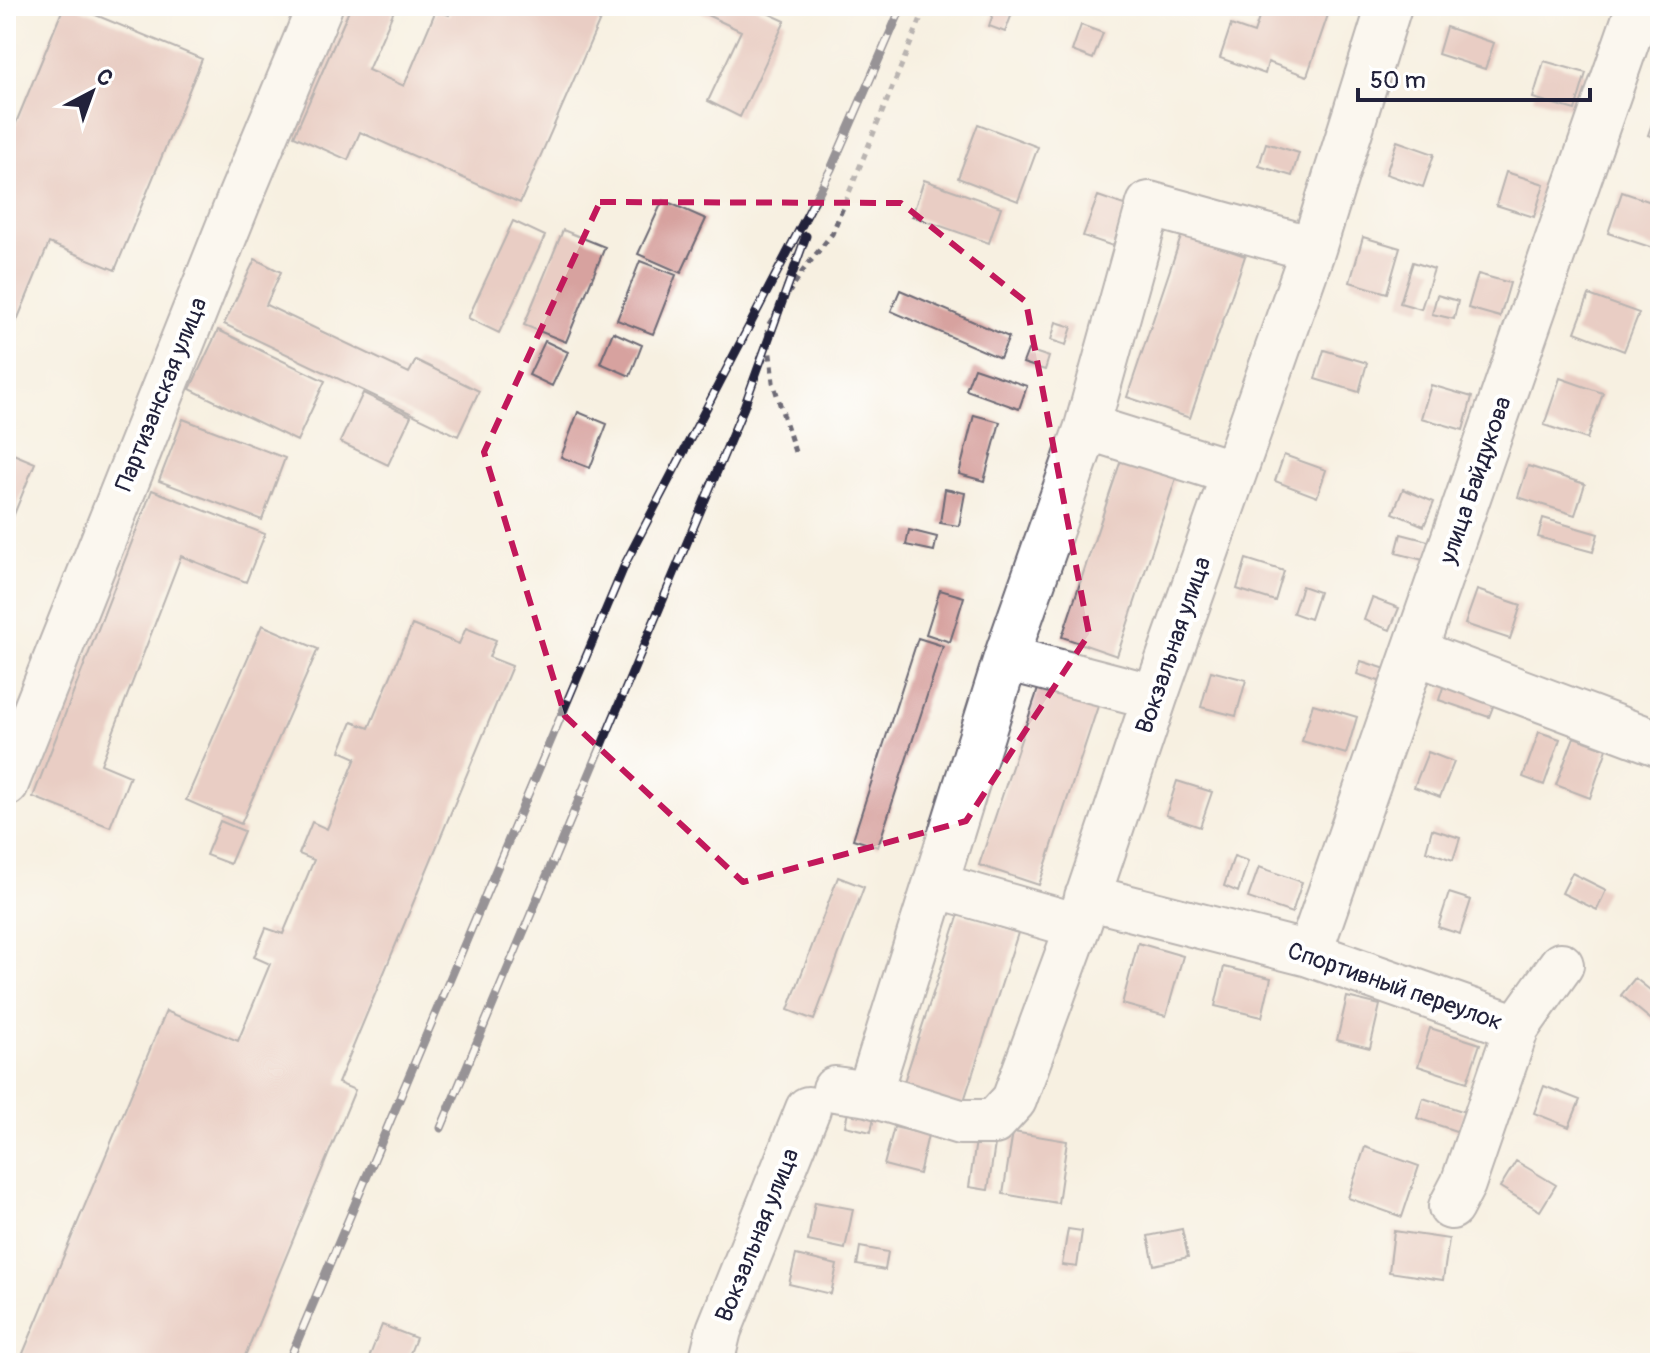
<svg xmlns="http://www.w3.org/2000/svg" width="1666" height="1369" font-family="Pangolin,sans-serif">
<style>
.building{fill:#d7a29f}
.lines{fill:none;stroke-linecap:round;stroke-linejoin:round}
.minor-casing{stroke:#6d6a75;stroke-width:48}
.path{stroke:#6d6a75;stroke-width:5;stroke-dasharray:6 6;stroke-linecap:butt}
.minor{stroke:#fff;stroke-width:44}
.rail-casing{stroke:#22223b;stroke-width:9}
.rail{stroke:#fff;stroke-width:6;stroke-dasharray:18;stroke-linecap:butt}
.marked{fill:none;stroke:#c2185b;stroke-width:6;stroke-dasharray:16 10;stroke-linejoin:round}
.labels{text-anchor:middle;stroke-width:8;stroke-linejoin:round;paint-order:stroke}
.street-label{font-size:24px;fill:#22223b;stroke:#fff}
</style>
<rect width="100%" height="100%" fill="#fff"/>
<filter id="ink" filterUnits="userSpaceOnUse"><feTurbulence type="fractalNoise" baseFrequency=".0125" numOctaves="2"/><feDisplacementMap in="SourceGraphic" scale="16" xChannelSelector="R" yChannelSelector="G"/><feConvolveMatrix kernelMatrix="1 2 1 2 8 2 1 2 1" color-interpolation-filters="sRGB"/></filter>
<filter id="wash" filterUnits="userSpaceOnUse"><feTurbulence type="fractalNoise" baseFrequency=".006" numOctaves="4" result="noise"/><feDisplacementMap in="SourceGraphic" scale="32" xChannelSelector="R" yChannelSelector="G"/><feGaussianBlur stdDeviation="1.8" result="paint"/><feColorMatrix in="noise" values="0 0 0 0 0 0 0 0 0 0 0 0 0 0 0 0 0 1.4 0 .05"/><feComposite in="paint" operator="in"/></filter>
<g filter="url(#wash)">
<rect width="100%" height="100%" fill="#f7f0e1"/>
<g id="blocks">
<!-- building -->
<path class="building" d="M64 6H74L202 59 115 270 49 243 6 347V147Z
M351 6H396L368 70 404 86 436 10 449 15 453 6H606L520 203 360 132 348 160 294 136Z
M688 6H752L785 21 740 117 708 101 741 31Z
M996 6H1015L1005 32 989 26Z
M1263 6H1331L1307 76 1268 62 1265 74 1220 58 1231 25 1254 33Z
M1081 25 1103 33 1093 59 1072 51Z
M1446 27 1494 43 1485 69 1438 54Z
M1544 61 1586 73 1575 110 1533 98Z
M1658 107 1660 108V139L1648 135Z
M978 124 1038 147 1018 201 958 178Z
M1397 141 1434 154 1423 187 1386 174Z
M1266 143 1299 153 1292 176 1259 166Z
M1506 172 1544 184 1534 217 1496 205Z
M924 180 1001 207 989 243 912 216Z
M1622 192 1660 205V235L1656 249 1608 233Z
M1098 196 1127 206 1113 246 1083 236Z
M663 200 706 219 681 273 638 254Z
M513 221 545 236 499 333 468 318Z
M563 230 605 247 566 342 524 325Z
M1182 234 1245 256 1190 418 1127 397Z
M1363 237 1400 248 1387 293 1350 282Z
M255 259 281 272 266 305 409 373 416 360 479 391 458 436 224 324Z
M640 261 676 275 653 334 617 320Z
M1413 262 1434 269 1421 309 1400 303Z
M1478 274 1510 283 1500 317 1468 308Z
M900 290 1009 337 1000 358 891 311Z
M1437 295 1458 301 1454 319 1432 314Z
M1589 295 1639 313 1624 351 1575 332Z
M1056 322 1072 327 1066 345 1051 340Z
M218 330 325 381 297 441 190 389Z
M613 332 642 345 630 376 600 363Z
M545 341 568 352 552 386 529 375Z
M1028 350 1049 357 1045 370 1023 363Z
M1324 350 1367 363 1359 392 1315 379Z
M974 368 1027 386 1019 409 966 390Z
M1560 378 1603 393 1587 439 1544 425Z
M1431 385 1472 397 1463 430 1421 418Z
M363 393 411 416 388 465 340 442Z
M578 412 607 424 590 468 561 457Z
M974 415 1000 422 984 481 959 474Z
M183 419 285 458 262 520 159 481Z
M6 451 35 463 6 534Z
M1123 454 1178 472 1117 656 1062 637Z
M1284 455 1326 470 1317 497 1275 481Z
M1528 466 1585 484 1575 515 1518 497Z
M945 489 965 493 959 526 940 523Z
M1403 489 1434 502 1424 526 1393 513Z
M152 490 265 534 246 582 181 556 101 764 130 776 110 827 33 797Z
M1543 518 1598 534 1593 552 1538 537Z
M909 530 937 537 934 551 906 545Z
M1401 534 1432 542 1427 561 1396 553Z
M1246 559 1284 571 1275 601 1237 589Z
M1302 586 1319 592 1310 619 1293 613Z
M940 590 964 597 950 642 926 634Z
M1477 590 1521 605 1510 639 1465 624Z
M1372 598 1399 608 1390 630 1364 620Z
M262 625 318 649 241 824 186 800Z
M412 625 459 644 466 628 496 640 489 657 512 666 338 1083 355 1090 242 1363H19L166 1011 238 1041 270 964 254 957 266 928 283 934 314 860 299 854 312 822 327 829 356 758 340 751 352 722 369 728Z
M918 638 943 646 878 847 853 839Z
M1361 661 1389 670 1385 683 1357 674Z
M1211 671 1246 680 1236 716 1201 707Z
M1446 678 1497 696 1489 717 1439 700Z
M1040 683 1099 703 1039 885 979 865Z
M1313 704 1357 717 1346 754 1302 741Z
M1539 732 1560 739 1544 785 1523 777Z
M1574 737 1607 749 1590 798 1556 785Z
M1428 752 1454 762 1440 797 1414 787Z
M1177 781 1212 792 1200 827 1166 815Z
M220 821 244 831 230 864 206 855Z
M1432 829 1460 838 1453 860 1426 851Z
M1234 856 1248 861 1238 892 1224 886Z
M1259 867 1302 882 1292 913 1248 898Z
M1572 873 1606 890 1597 910 1562 893Z
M838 877 864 887 814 1020 788 1010Z
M1449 893 1471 900 1460 934 1438 927Z
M959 914 1018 933 961 1110 901 1091Z
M1138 943 1183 956 1166 1016 1122 1004Z
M1224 967 1271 978 1262 1017 1215 1006Z
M1635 978 1660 998V1027L1621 995Z
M1347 997 1380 1005 1370 1048 1337 1040Z
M1430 1028 1480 1044 1467 1082 1418 1066Z
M1544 1086 1580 1100 1569 1127 1534 1113Z
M1423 1098 1465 1112 1459 1132 1417 1118Z
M849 1107 875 1112 871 1132 845 1126Z
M894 1127 928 1135 919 1174 884 1165Z
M1013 1132 1067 1141 1058 1203 1003 1194Z
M976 1141 995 1144 988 1190 969 1187Z
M1365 1147 1419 1166 1402 1217 1348 1198Z
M1516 1161 1556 1185 1540 1211 1500 1187Z
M815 1202 853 1209 845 1249 808 1241Z
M1068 1229 1082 1231 1077 1267 1062 1265Z
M1182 1229 1188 1257 1154 1265 1148 1236Z
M1394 1231 1449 1239 1443 1280 1389 1272Z
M860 1247 888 1252 885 1270 857 1265Z
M796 1255 837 1265 831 1294 789 1284Z
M382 1325 416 1338 406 1363H367Z
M1415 1359V1363H1326V1360Z"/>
</g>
</g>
<g filter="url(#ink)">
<use href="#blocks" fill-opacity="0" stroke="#6d6a75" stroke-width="2"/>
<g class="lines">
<!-- minor casing -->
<g class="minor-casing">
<path id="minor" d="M1087 427 1234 473
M1415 652 1660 744
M1006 658 1155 697
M6 784 241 195 320 6
M935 885 1006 658 1087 427 1149 204 1313 249
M1087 897 1309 954 1517 1027 1463 1184 1451 1207
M1309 954 1639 6
M1517 1027 1561 965
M835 1089 869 1094 960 1122H994L1014 1100 1078 926 1155 697 1313 249 1389 6
M869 1094 935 885 1078 926
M711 1363 719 1330 808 1109"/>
</g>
<!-- path -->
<path class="path" d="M795 452 773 382 767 327 802 272 832 234 926 6"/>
<!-- minor -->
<use href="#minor" class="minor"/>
<!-- rail casing -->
<g class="rail-casing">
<path id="rail" d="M441 1128 744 407 806 236
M288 1363 626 562 831 169 902 6"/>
</g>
<!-- rail -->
<use href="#rail" class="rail"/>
</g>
</g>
<!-- marked area -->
<path d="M0 0H1666V1369H0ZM600 202 901 203 1026 302 1089 634 966 821 743 882 565 716 484 452Z" fill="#f7f0e1" fill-opacity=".55" fill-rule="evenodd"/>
<path class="marked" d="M600 202 901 203 1026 302 1089 634 966 821 743 882 565 716 484 452Z"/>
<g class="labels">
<!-- street labels -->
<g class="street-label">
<text transform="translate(161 394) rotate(-68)" y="8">Партизанская улица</text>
<text transform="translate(1475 480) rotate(-71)" y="8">улица Байдукова</text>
<text transform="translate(1173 645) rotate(-71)" y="8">Вокзальная улица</text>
<text transform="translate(1395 986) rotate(19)" y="8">Спортивный переулок</text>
<text transform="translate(757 1235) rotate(-68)" y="8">Вокзальная улица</text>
</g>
</g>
<!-- margin -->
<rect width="1666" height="1369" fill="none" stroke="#fff" stroke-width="32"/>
<!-- north arrow -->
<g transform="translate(92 92) rotate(41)" stroke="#ffffff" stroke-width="6" paint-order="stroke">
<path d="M0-6L14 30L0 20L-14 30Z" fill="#22223b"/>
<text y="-12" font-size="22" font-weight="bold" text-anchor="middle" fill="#22223b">С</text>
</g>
<!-- scale -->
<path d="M1358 88v12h232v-12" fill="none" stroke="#22223b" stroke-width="4"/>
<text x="1370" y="88" font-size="24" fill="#22223b" stroke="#ffffff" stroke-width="6" paint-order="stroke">50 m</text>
</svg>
